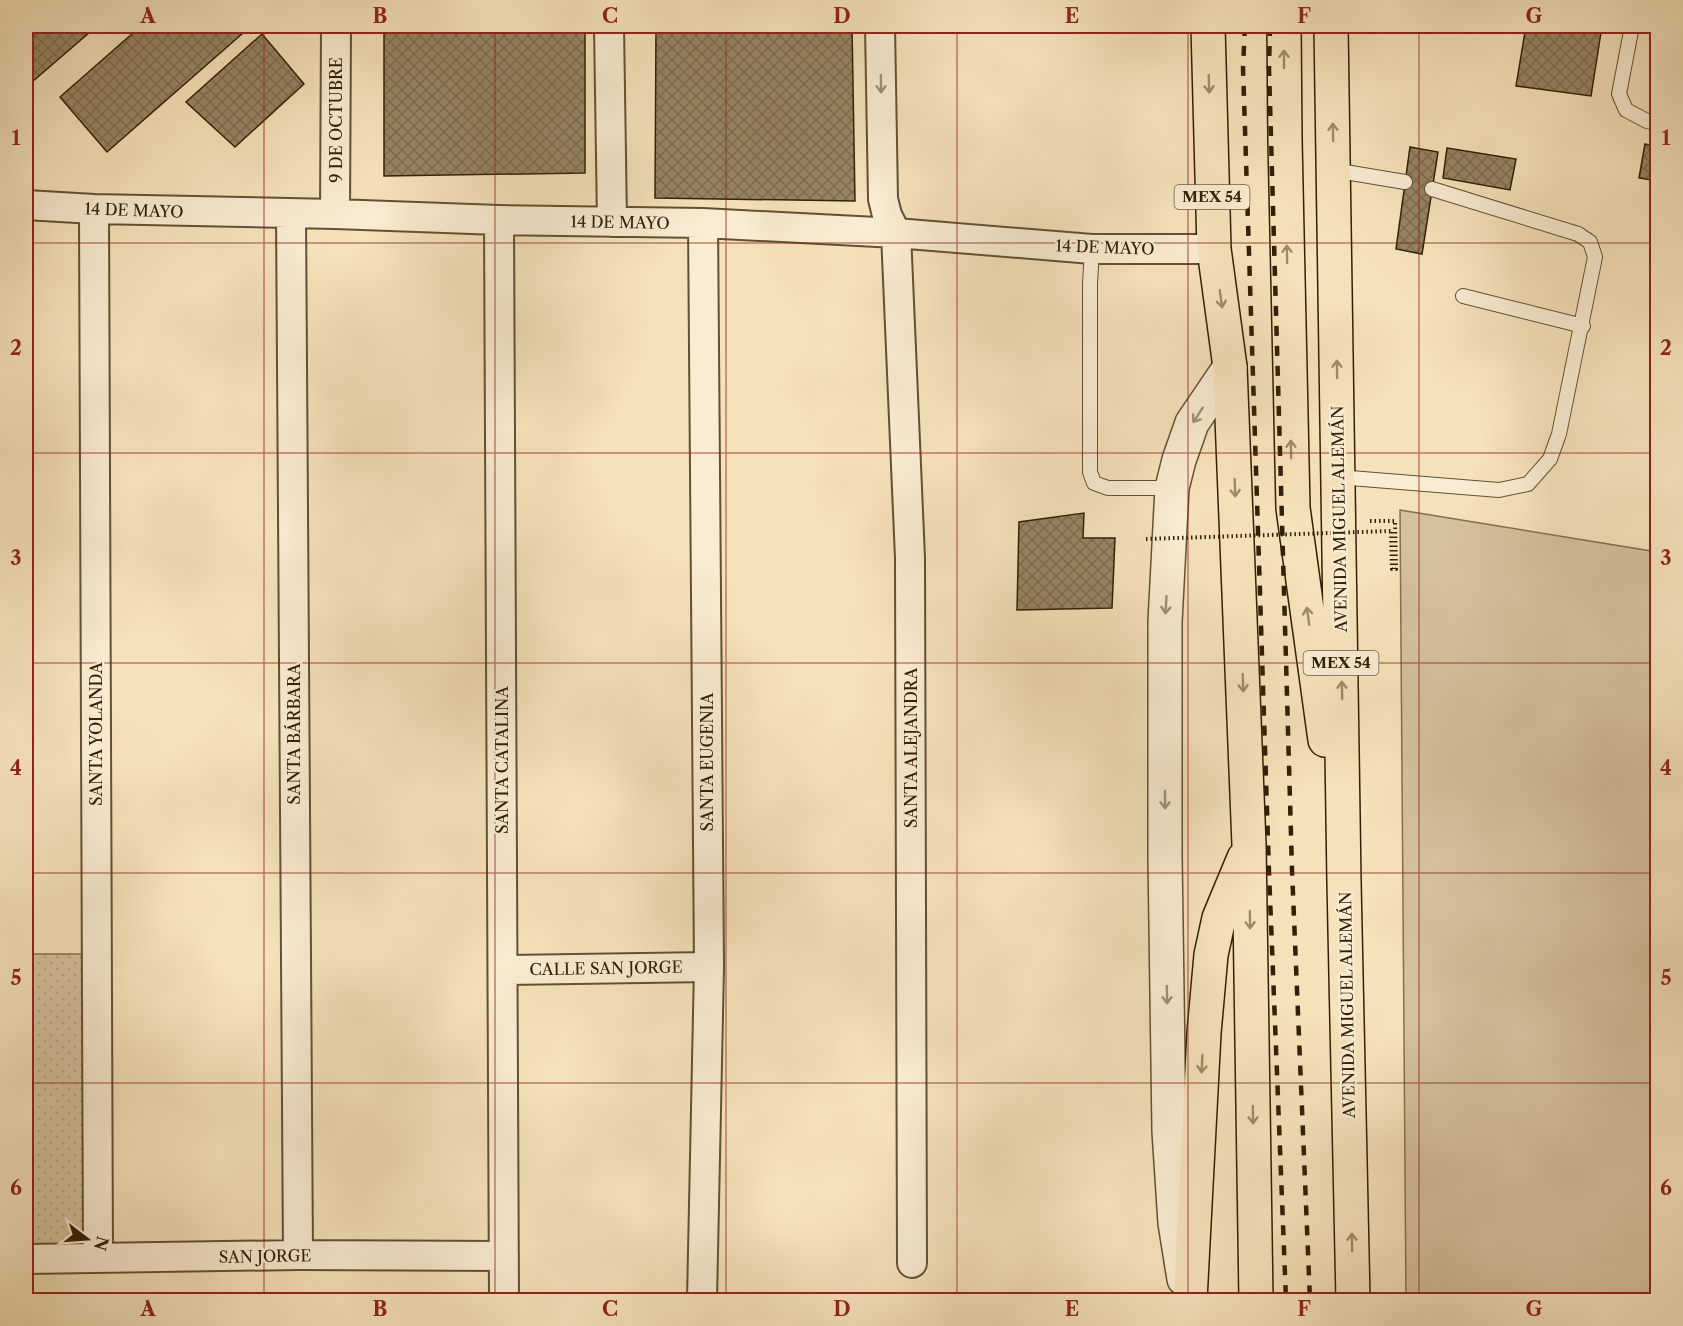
<svg xmlns="http://www.w3.org/2000/svg" width="1683" height="1326" font-family="'Libre Caslon Text',serif">
<style>
.grass{fill:#d5c19c;stroke:#837052;stroke-width:1.5}
.park{fill:url(#park-dots);stroke:#837052;stroke-width:1.5}
.building{fill:url(#building-cross-hatch);stroke:#312007;stroke-width:1.5}
.lines{fill:none;stroke-linecap:round;stroke-linejoin:round}
.service-casing{stroke:#625034;stroke-width:16}
.minor-casing{stroke:#625034;stroke-width:32}
.tertiary-casing{stroke:#625034;stroke-width:36}
.trunk-casing{stroke:#312007;stroke-width:36}
.path{stroke:#312007;stroke-width:4;stroke-dasharray:1.5 3;stroke-linecap:butt}
.service{stroke:#f9ecd2;stroke-width:14}
.minor{stroke:#f9ecd2;stroke-width:28}
.tertiary{stroke:#f9ecd2;stroke-width:33}
.trunk{stroke:#f6e2ba;stroke-width:33}
.rail{stroke:#312007;stroke-width:4.5;stroke-dasharray:10 10;stroke-linecap:butt}
.path-bridge{stroke:#312007;stroke-width:4;stroke-dasharray:1.5 3;stroke-linecap:butt}
.oneway{stroke:#9d8b69}
.oneway2{stroke:#9f9077}
.grid{fill:none;stroke:#8f2418;stroke-width:1.5;stroke-opacity:0.55}
.labels{text-anchor:middle;stroke-width:4.5;stroke-linejoin:round;paint-order:stroke}
.shield{fill:#f9ecd2;stroke:#6d5d44;stroke-width:1.5}
.shield-label{font-size:15px;font-weight:bold;fill:#312007}
.street-label{font-size:16px;fill:#312007;stroke:#f9ecd2}
.neatline{fill:none;stroke:#8f2418;stroke-width:2}
.grid-label{font-size:20px;text-anchor:middle;font-weight:bold;fill:#8f2418}
</style>
<defs>
<pattern id="park-dots" width="8" height="8" patternUnits="userSpaceOnUse" patternTransform="scale(1.5)"><rect width="8" height="8" fill="#d5c19c"/><path d="M2 2h.1M6 6h.1" fill="none" stroke="#b7a685" stroke-width="1.8" stroke-linecap="round"/></pattern>
<pattern id="building-cross-hatch" width="8" height="8" patternUnits="userSpaceOnUse" patternTransform="scale(1.5)"><rect width="8" height="8" fill="#978564"/><path d="M0 0l8 8M0 8l8-8" fill="none" stroke="#7c6c50"/></pattern>
</defs>
<rect width="100%" height="100%" fill="#f6e2ba"/>
<filter id="stains"><feTurbulence type="fractalNoise" baseFrequency=".00333" numOctaves="4"/><feColorMatrix values="0 0 0 0 .2 0 0 0 0 .09 0 0 0 0 .02 0 0 0 .5 -.17"/></filter>
<radialGradient id="worn" r=".72"><stop offset=".6" stop-color="#630" stop-opacity="0"/><stop offset="1" stop-color="#630" stop-opacity=".3"/></radialGradient>
<!-- grass -->
<path class="grass" d="M1400 510 1657 552V1300H1406Z"/>
<!-- park -->
<path class="park" d="M26 954H88L91 1238 81 1249 26 1248Z"/>
<!-- building -->
<path class="building" d="M26 26H97L26 87Z
M141 26H251L107 152 60 97Z
M384 26H585V173L384 176Z
M656 26H852L855 201 655 198Z
M1526 26H1602L1591 96 1516 86Z
M262 34 304 84 235 147 186 102Z
M1645 144 1658 147V181L1639 178Z
M1410 147 1438 152 1422 254 1396 249Z
M1447 148 1516 159 1510 190 1443 178Z
M1658 387V432L1652 431Z
M1084 513 1083 538H1115L1112 608 1017 610 1019 522Z"/>
<g class="lines">
<!-- service casing -->
<g class="service-casing">
<path id="service" d="M1632 26 1619 94 1626 110 1647 121 1658 123
M1333 170 1405 182
M1092 249 1090 284V472L1094 483 1108 488H1172
M1463 296 1583 326
M1338 477 1499 490 1528 484 1550 459 1559 434 1595 257 1590 242 1578 234 1432 189"/>
</g>
<!-- minor casing -->
<g class="minor-casing">
<path id="minor" d="M609 26 612 222
M880 26 883 199 887 215 896 233 910 558 912 1263
M26 205 94 209 335 214 499 220 703 223 896 233 1092 249H1214
M94 209 98 1258
M291 214 298 1255
M335 214 336 26
M499 220 504 1300
M503 970 709 967
M26 1259 298 1255 504 1256
M702 1300 709 967 703 223"/>
</g>
<!-- tertiary casing -->
<g class="tertiary-casing">
<path id="tertiary" d="M1184 1279 1175 1223 1169 1131 1165 856V622L1172 488 1179 460 1192 423 1230 367"/>
</g>
<!-- trunk casing -->
<g class="trunk-casing">
<path id="trunk" d="M1208 26 1214 249 1230 367 1249 845 1256 1300
M1284 26 1285 140 1293 508 1325 740
M1331 26 1344 882 1353 1300
M1190 1300 1204 1033 1211 955 1219 918 1244 858"/>
</g>
<!-- path -->
<path class="path" d="M1370 521H1395L1396 569H1392L1391 531"/>
<!-- service -->
<use href="#service" class="service"/>
<!-- minor -->
<use href="#minor" class="minor"/>
<!-- tertiary -->
<use href="#tertiary" class="tertiary"/>
<!-- trunk -->
<use href="#trunk" class="trunk"/>
<!-- rail -->
<path class="rail" d="M1245 26 1243 67 1269 872 1286 1300
M1270 26 1269 68 1292 870 1310 1300"/>
<!-- path-bridge -->
<path class="path-bridge" d="M1146 539 1391 531"/>
</g>
<!-- one-way arrows -->
<defs><path id="oneway-shaft" d="M-6 0H5M1.5-3L5.5 0L1.5 3" fill="none" stroke-width="1.6" stroke-linecap="round" stroke-linejoin="round" transform="scale(1.5)"/></defs>
<g class="oneway">
<use href="#oneway-shaft" transform="translate(1284 59) rotate(-90)"/>
<use href="#oneway-shaft" transform="translate(1209 84) rotate(88)"/>
<use href="#oneway-shaft" transform="translate(1333 132) rotate(-91)"/>
<use href="#oneway-shaft" transform="translate(1287 254) rotate(-91)"/>
<use href="#oneway-shaft" transform="translate(1221 299) rotate(82)"/>
<use href="#oneway-shaft" transform="translate(1337 369) rotate(-91)"/>
<use href="#oneway-shaft" transform="translate(1291 449) rotate(-91)"/>
<use href="#oneway-shaft" transform="translate(1235 488) rotate(88)"/>
<use href="#oneway-shaft" transform="translate(1308 616) rotate(-98)"/>
<use href="#oneway-shaft" transform="translate(1243 683) rotate(88)"/>
<use href="#oneway-shaft" transform="translate(1342 690) rotate(-91)"/>
<use href="#oneway-shaft" transform="translate(1250 920) rotate(89)"/>
<use href="#oneway-shaft" transform="translate(1202 1064) rotate(93)"/>
<use href="#oneway-shaft" transform="translate(1253 1115) rotate(89)"/>
<use href="#oneway-shaft" transform="translate(1352 1242) rotate(-91)"/>
</g>
<g class="oneway2">
<use href="#oneway-shaft" transform="translate(881 84) rotate(89)"/>
<use href="#oneway-shaft" transform="translate(1198 415) rotate(123)"/>
<use href="#oneway-shaft" transform="translate(1166 605) rotate(93)"/>
<use href="#oneway-shaft" transform="translate(1165 800) rotate(90)"/>
<use href="#oneway-shaft" transform="translate(1167 995) rotate(89)"/>
</g>
<!-- grid -->
<path class="grid" d="M264 26V1300M495 26V1300M726 26V1300M957 26V1300M1188 26V1300M1419 26V1300M26 243H1658M26 453H1658M26 663H1658M26 873H1658M26 1083H1658"/>
<g class="labels">
<!-- shield labels -->
<g class="shield">
<rect x="1174.5" y="185" width="75" height="24" rx="4.5"/>
<rect x="1303.5" y="651" width="75" height="24" rx="4.5"/>
</g>
<g class="shield-label">
<text x="1212" y="202">MEX 54</text>
<text x="1341" y="668">MEX 54</text>
</g>
<!-- street labels -->
<g class="street-label">
<text transform="translate(336 120) rotate(-90)" y="6">9 DE OCTUBRE</text>
<text transform="translate(134 210) rotate(2)" y="6">14 DE MAYO</text>
<text transform="translate(620 222) rotate(1)" y="6">14 DE MAYO</text>
<text transform="translate(1105 247) rotate(2)" y="6">14 DE MAYO</text>
<text transform="translate(1339 519) rotate(-91)" y="6">AVENIDA MIGUEL ALEMÁN</text>
<text transform="translate(96 734) rotate(-90)" y="6">SANTA YOLANDA</text>
<text transform="translate(294 734) rotate(-90)" y="6">SANTA BÁRBARA</text>
<text transform="translate(911 748) rotate(-90)" y="6">SANTA ALEJANDRA</text>
<text transform="translate(502 760) rotate(-90)" y="6">SANTA CATALINA</text>
<text transform="translate(707 762) rotate(-90)" y="6">SANTA EUGENIA</text>
<text transform="translate(606 968) rotate(-1)" y="6">CALLE SAN JORGE</text>
<text transform="translate(1347 1005) rotate(-91)" y="6">AVENIDA MIGUEL ALEMÁN</text>
<text transform="translate(265 1256) rotate(-1)" y="6">SAN JORGE</text>
</g>
</g>
<!-- margin -->
<rect width="1683" height="1326" fill="none" stroke="#f6e2ba" stroke-width="66"/>
<!-- north arrow -->
<g transform="translate(87 1239) rotate(107)" stroke="#f9ecd2" stroke-width="4.5" paint-order="stroke">
<path d="M0-4.5L10 22L0 15L-10 22Z" fill="#312007"/>
<text y="-9" font-size="16" font-weight="bold" text-anchor="middle" fill="#312007">N</text>
</g>
<rect x="33" y="33" width="1617" height="1260" class="neatline"/>
<g class="grid-label">
<text x="148" y="23">A</text>
<text x="380" y="23">B</text>
<text x="610" y="23">C</text>
<text x="842" y="23">D</text>
<text x="1072" y="23">E</text>
<text x="1304" y="23">F</text>
<text x="1534" y="23">G</text>
<text x="16" y="145">1</text>
<text x="1666" y="145">1</text>
<text x="16" y="355">2</text>
<text x="1666" y="355">2</text>
<text x="16" y="565">3</text>
<text x="1666" y="565">3</text>
<text x="16" y="775">4</text>
<text x="1666" y="775">4</text>
<text x="16" y="985">5</text>
<text x="1666" y="985">5</text>
<text x="16" y="1195">6</text>
<text x="1666" y="1195">6</text>
<text x="148" y="1316">A</text>
<text x="380" y="1316">B</text>
<text x="610" y="1316">C</text>
<text x="842" y="1316">D</text>
<text x="1072" y="1316">E</text>
<text x="1304" y="1316">F</text>
<text x="1534" y="1316">G</text>
</g>
<rect width="100%" height="100%" filter="url(#stains)"/>
<rect width="100%" height="100%" fill="url(#worn)"/>
</svg>
